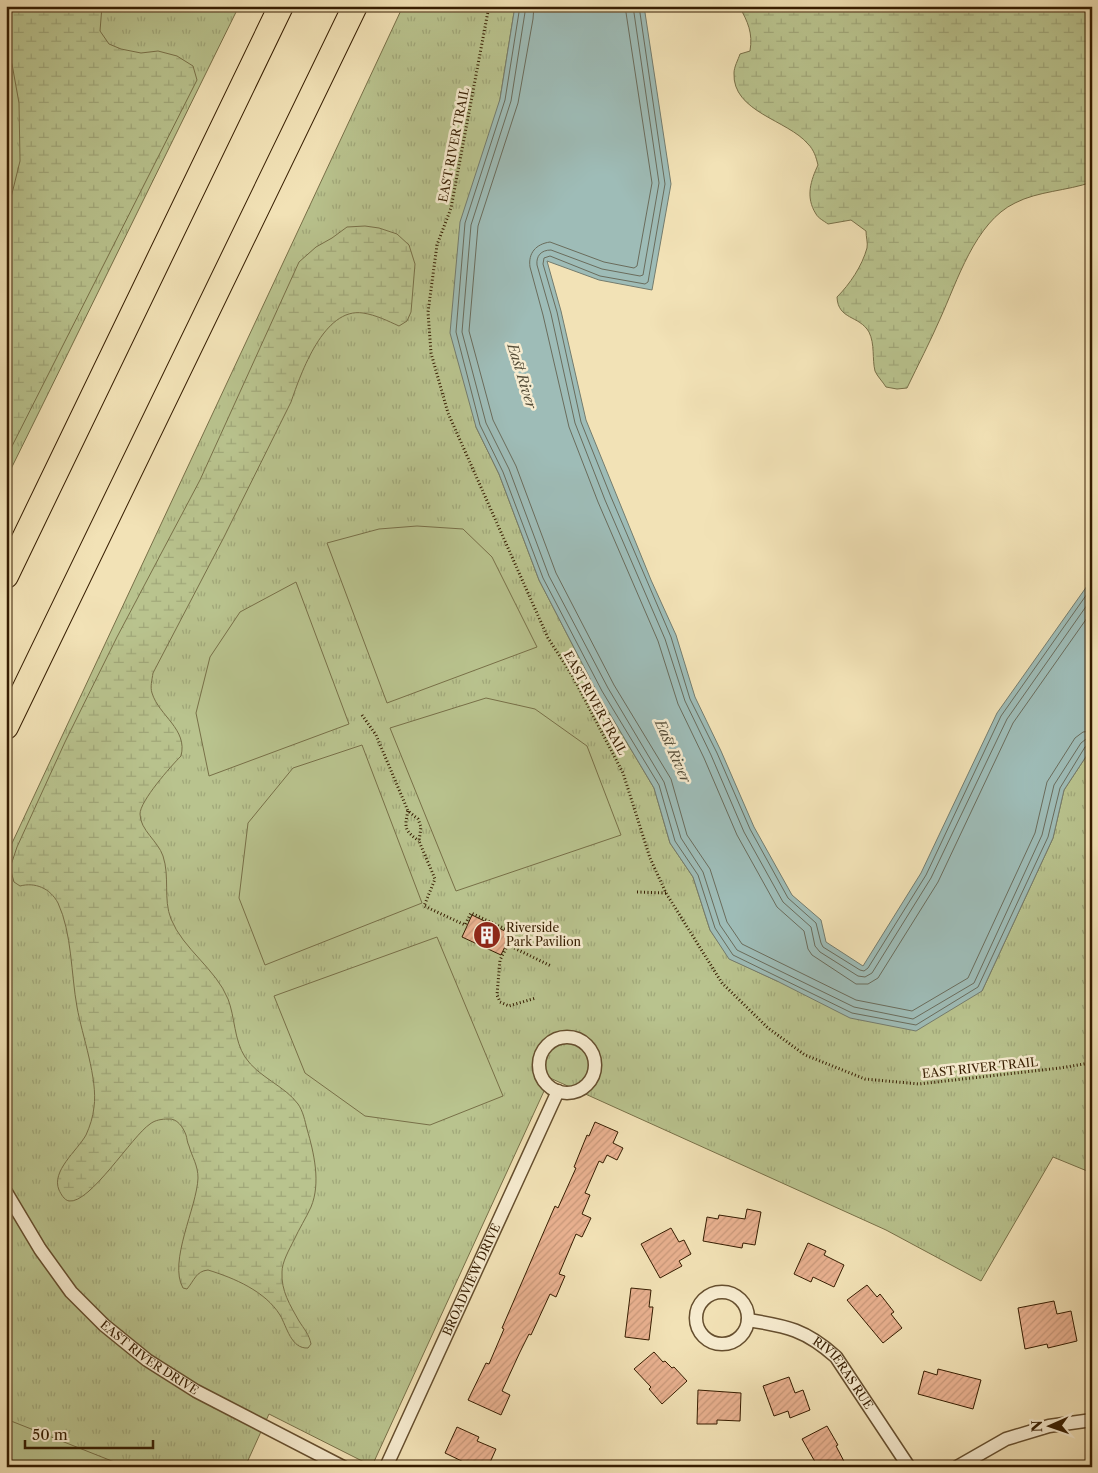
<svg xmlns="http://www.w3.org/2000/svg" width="1098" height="1473" font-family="'Libre Caslon Text',serif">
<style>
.grass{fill:url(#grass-tufts);stroke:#787048}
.wetland{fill:url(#wetland-marsh);stroke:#787048}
.garden{fill:#b9c38e;stroke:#787048}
.water{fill:#9ebcb7;stroke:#747c6e}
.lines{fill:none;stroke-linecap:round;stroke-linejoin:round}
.shore{stroke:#6a6c5c;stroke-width:1}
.building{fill:url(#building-hatch);stroke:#361d01}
.street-casing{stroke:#654e2e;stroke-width:15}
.highway-casing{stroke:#361d01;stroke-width:26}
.path{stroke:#361d01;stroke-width:3;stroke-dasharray:1 2.5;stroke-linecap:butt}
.street{stroke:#f7ecd0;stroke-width:12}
.highway{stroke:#f2e2b6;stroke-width:24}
.labels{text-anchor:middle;stroke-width:5;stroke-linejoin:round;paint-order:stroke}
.street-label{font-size:12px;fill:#361d01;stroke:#f7ecd0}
.poi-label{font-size:12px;fill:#361d01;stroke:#f7ecd0;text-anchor:start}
.water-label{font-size:14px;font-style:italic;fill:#554d38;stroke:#f7ecd0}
</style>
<defs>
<pattern id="grass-tufts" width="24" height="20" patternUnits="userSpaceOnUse" patternTransform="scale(1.25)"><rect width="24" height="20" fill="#b9c38e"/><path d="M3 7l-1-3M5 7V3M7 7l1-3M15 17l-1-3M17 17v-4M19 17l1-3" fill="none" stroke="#a0a779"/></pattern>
<pattern id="wetland-marsh" width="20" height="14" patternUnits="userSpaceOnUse" patternTransform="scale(1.25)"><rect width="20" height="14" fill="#b9c38e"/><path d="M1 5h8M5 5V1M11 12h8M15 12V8" fill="none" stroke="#a0a779"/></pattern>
<pattern id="building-hatch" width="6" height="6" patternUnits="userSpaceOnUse" patternTransform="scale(1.25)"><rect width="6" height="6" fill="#e9b190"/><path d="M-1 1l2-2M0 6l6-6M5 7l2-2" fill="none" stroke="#c8987a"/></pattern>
</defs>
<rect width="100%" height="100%" fill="#f2e2b6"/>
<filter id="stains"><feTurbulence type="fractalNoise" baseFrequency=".004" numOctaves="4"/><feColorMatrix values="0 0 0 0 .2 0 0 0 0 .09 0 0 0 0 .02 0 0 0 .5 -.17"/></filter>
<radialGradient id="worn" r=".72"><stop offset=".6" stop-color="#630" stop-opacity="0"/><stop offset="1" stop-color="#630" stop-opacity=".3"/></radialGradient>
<!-- grass -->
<path class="grass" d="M6 6H239L6 479Z
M403 6H515L500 99 476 427 499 474 539 580 598 694 654 788 670 843 693 877 710 930 730 959 777 981 982 991 1053 838 1064 790 1089 752 1092 742V1173L1053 1157 981 1281 886 1230 550 1078 372 1466 269 1414 245 1467H6V856Z"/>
<!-- wetland -->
<path class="wetland" d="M6 6H102L100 31 109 44 121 49 141 53 158 51 177 56 193 66 197 80 6 458V218L20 161 19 103 12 64 6 52Z
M739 6H1092V182C1067 191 1038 191 1015 203 975 222 957 282 940 319 930 342 918 365 907 388L897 389 886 387C883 382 877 376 875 371 872 359 875 344 869 332 859 315 838 320 837 297 850 284 862 266 867 248 868 243 866 237 866 231L851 220 828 224C824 221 818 218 816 214 805 197 811 180 818 165 816 157 814 150 808 144 788 120 732 112 734 73 734 67 738 60 740 54L750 51C753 33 748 22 739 6Z
M365 226 379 228 397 234 409 245 415 264 411 312 407 321 399 326C388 321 376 315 363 313 324 307 301 373 291 402L224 537 153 673C152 680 150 687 152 693 159 716 188 729 181 756 171 766 140 801 140 814 140 830 158 841 163 856 170 877 163 899 171 919 183 949 216 969 228 999 235 1017 234 1040 245 1057 258 1077 285 1086 298 1104 303 1111 305 1121 307 1129 314 1153 321 1183 311 1207 306 1218 299 1229 294 1240 289 1250 282 1262 282 1272 281 1291 290 1305 299 1321 304 1329 309 1334 311 1344L308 1348C291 1349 287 1327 280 1315 265 1291 234 1278 208 1270 196 1271 194 1281 187 1289L183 1288C168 1262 197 1207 198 1178 198 1165 192 1157 189 1146 187 1142 187 1138 186 1135 183 1127 177 1118 168 1119 162 1119 155 1120 150 1124 132 1136 90 1204 69 1201 64 1200 61 1194 59 1190 51 1171 77 1151 86 1135 90 1126 93 1117 94 1107 98 1079 82 1035 77 1007 71 974 72 933 58 903 50 888 35 882 20 886L14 882 10 868 17 847 65 742 117 637 200 480 299 262 316 247 332 238 347 227Z"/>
<!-- garden -->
<path class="garden" d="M417 526 463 529 492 557 537 647 387 703 327 543 379 529Z
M296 582 349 724 209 776 196 713 210 657 240 612Z
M486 698 535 709 587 746 621 835 456 891 390 728Z
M362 745 422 903 265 965 239 898 248 823 293 768Z
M437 937 503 1096 430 1125 365 1116 305 1073 274 996Z
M6 1419 127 1467H6Z"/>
<!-- water -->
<path class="water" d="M515 6H644L671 184 652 290 599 280 547 261 561 311 586 420 651 580 676 635 695 697 721 751 754 827 792 895 821 920 826 942 863 966 921 873 997 713 1092 579V742L1089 752 1064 790 1053 838 982 991 916 1031 850 1018 777 981 729 959 710 930 693 877 670 843 654 788 598 694 539 580 499 474 476 427 450 333 460 222 500 99Z"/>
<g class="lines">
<!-- shore -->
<path class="shore" d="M520 6 505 100 465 223 456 332 480 425 503 472 543 578 602 691 659 785 675 841 698 875 715 928 733 955 852 1013 916 1025 978 987 1048 837 1060 788 1085 747 1092 745
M526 6 511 101 471 225 462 332 486 423 509 469 549 576 608 688 664 782 681 838 703 872 720 925 737 950 854 1007 913 1019 974 983 1042 835 1054 785 1081 743 1086 739H1092
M534 6 533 19 518 103 478 226 469 331 493 420 516 466 556 573 614 685 671 779 687 835 710 869 727 922 742 944 856 1000 912 1011 968 978 1035 833 1047 782 1075 738 1083 732 1092 731
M625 6 652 183 637 266 634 268 604 262 550 242C536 244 528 253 530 267L543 315 569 427 598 502 658 641 678 704 704 758 737 835 777 907 804 931 808 949 812 955 856 984H868L878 978 938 882 1013 723 1092 611
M633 6 659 183 643 275 640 276 602 269 551 250C541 250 536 256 537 265L551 314 575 423 605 500 665 639 685 701 711 755 744 832 783 902 811 927 815 946 820 952 858 976 865 977 872 973 931 878 1007 719 1092 598
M639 6 665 184 648 282 645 284 600 276 550 256 544 258 543 264 557 312 581 422 611 497 671 637 690 699 717 753 750 829 788 898 816 923 821 943 823 947 860 970 864 971 868 968 926 875 1001 716 1092 587"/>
</g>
<!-- building -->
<path class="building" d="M472 915 511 934 501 955 462 937Z
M595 1122 618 1132 613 1143 623 1148 617 1160 607 1155 603 1163 599 1161 585 1193 590 1195 582 1214 591 1218 582 1237 576 1234 559 1274 565 1276 556 1297 550 1294 531 1335 529 1334 520 1352 502 1391 510 1395 501 1415 468 1400 486 1363 489 1364 504 1329 502 1328 522 1282 555 1206 558 1208 576 1168 574 1167 587 1135 589 1136Z
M747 1209 761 1212 755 1245 743 1243 742 1248 703 1241 707 1217 718 1219 719 1215 745 1219Z
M671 1228 679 1242 684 1240 691 1254 679 1261 682 1266 660 1278 641 1244Z
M808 1243 826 1251 824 1255 844 1265 834 1287 813 1277 811 1282 794 1274Z
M867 1285 877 1297 880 1294 894 1312 891 1314 902 1328 883 1343 847 1300Z
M631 1288 651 1290 649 1307H653L649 1340 625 1337Z
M1054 1301 1057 1314 1071 1311 1077 1341 1048 1348 1047 1344 1025 1349 1018 1308Z
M654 1352 663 1362 665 1361 672 1368 674 1367 687 1381 662 1404 649 1389 651 1387 634 1369Z
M938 1369 981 1380 973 1409 918 1394 924 1371 937 1375Z
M789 1377 795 1393 803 1390 810 1410 790 1418 788 1411 774 1416 763 1386Z
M698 1390 741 1393 740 1421 717 1420V1424H697Z
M827 1426 838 1445 836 1446 847 1467H818L802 1439Z
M457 1427 479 1437 477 1441 496 1449 488 1467H474L445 1453Z"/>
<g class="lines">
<!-- street casing -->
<g class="street-casing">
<g id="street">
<circle cx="567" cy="1065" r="28"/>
<path id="s1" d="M6 1192 40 1249 71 1292 104 1325 147 1360 196 1391 343 1467"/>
<circle cx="722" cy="1318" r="26"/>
<path id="s2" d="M748 1320C787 1326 806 1330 836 1357L909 1467"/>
<path id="s3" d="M386 1467 558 1091"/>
<path d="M957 1467 1006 1439 1049 1426 1092 1420"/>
</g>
</g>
<!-- highway casing -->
<g class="highway-casing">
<path id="highway" d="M6 576 281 6
M6 727 355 6"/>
</g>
<!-- path -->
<path class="path" d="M489 6 451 208 437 245 428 312 431 353 448 413 548 638 572 675 623 773 650 858 666 893 722 983 768 1028 805 1055 865 1079 919 1084 1060 1068 1090 1063 1092 1060
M362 715 376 735 408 811 418 819 421 827 419 841 435 879 424 906 465 925 471 913 514 933 500 960 497 995 500 1002 509 1006 536 998
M408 811C404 828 405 831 419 841
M637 892 666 893
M508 945 551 966"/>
<!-- street -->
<use href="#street" class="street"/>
<!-- highway -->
<use href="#highway" class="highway"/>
</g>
<!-- icons -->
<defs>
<g id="building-disc" transform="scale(1.4375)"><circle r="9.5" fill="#8f2418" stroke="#f7ecd0"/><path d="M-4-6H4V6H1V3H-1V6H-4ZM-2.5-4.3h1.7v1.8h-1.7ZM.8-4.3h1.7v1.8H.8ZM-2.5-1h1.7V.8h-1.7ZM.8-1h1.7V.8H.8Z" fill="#fff"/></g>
</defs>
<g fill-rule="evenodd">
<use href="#building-disc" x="487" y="935"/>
</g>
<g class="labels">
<!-- street labels -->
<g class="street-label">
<text transform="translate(454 145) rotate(-79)" y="4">EAST RIVER TRAIL</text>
<text transform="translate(595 703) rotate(61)" y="4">EAST RIVER TRAIL</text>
<text transform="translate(980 1068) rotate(-6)" y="4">EAST RIVER TRAIL</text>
<text dy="4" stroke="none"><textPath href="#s3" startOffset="206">BROADVIEW DRIVE</textPath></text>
<text dy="4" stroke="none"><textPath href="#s1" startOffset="222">EAST RIVER DRIVE</textPath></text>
<text dy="4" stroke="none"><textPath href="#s2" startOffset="114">RIVIERAS RUE</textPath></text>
</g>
<!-- poi labels -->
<g class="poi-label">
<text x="506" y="932">Riverside<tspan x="506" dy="14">Park Pavilion</tspan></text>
</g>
<!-- water labels -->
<g class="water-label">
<text transform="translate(522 376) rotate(73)" y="5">East River</text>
<text transform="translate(673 751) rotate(66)" y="5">East River</text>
</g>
</g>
<!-- margin -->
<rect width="1098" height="1473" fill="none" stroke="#f2e2b6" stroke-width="25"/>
<rect x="8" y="8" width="1083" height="1458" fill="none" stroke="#361d01" stroke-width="2.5"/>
<rect x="12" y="12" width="1073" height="1448" fill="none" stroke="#361d01"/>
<!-- north arrow -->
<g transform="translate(1050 1426) rotate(268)" stroke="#f7ecd0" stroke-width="4" paint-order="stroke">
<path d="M0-4L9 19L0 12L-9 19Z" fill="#361d01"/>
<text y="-8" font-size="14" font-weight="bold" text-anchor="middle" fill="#361d01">N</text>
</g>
<!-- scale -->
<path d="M25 1440v8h128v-8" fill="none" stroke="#361d01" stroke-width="2.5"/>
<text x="32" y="1440" font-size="15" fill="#361d01" stroke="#f7ecd0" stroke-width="4" paint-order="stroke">50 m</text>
<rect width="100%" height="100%" filter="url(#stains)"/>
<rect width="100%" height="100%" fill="url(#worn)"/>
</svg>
